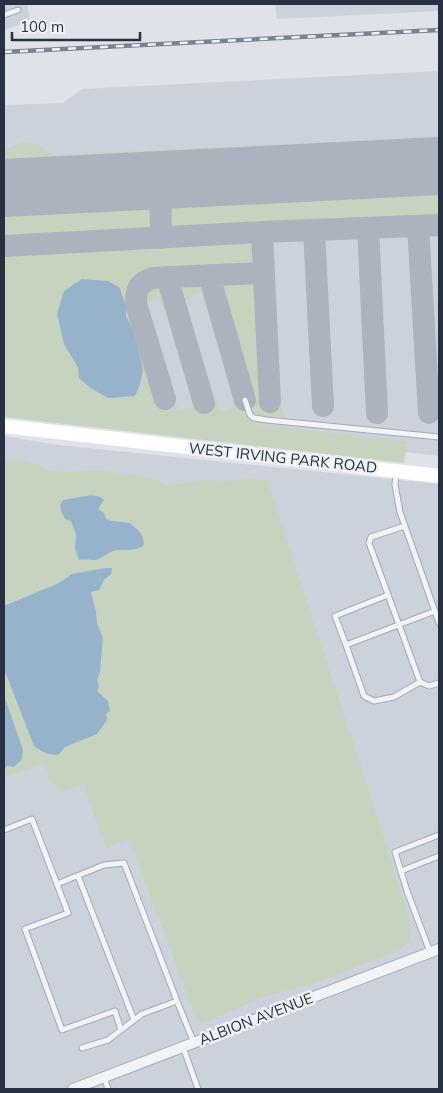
<svg xmlns="http://www.w3.org/2000/svg" width="443" height="1093" font-family="Mulish,sans-serif">
<style>
.built{fill:#ccd2db}
.green{fill:#c5d3bf;fill-rule:evenodd}
.water{fill:#97b3cb}
.lines{fill:none;stroke-linecap:round;stroke-linejoin:round}
.taxiway{stroke:#abb3be;stroke-width:22}
.runway{stroke:#abb3be;stroke-width:58}
.service-casing{stroke:#a4aab3;stroke-width:7}
.minor-casing{stroke:#a4aab3;stroke-width:12}
.service{stroke:#f1f4f7;stroke-width:5}
.minor{stroke:#f1f4f7;stroke-width:10}
.secondary{stroke:#fff;stroke-width:14}
.rail-casing{stroke:#778393;stroke-width:4.5}
.rail{stroke:#eef2f6;stroke-width:2.5;stroke-dasharray:8;stroke-linecap:butt}
.labels{text-anchor:middle;stroke-width:5;stroke-linejoin:round;paint-order:stroke}
.street-label{font-size:15px;fill:#273141;stroke:#eef2f6}
</style>
<rect width="100%" height="100%" fill="#dfe3e9"/>
<!-- built -->
<path class="built" d="M4 4H27L30 21 4 30Z
M275 4H439V11L277 19Z
M439 71V456L4 405V105L63 103 82 89Z
M4 436 58 445 439 484V1089H4Z"/>
<!-- green -->
<path class="green" d="M439 138V147L4 168V151C18 144 27 137 43 148 46 150 49 153 53 155Z
M430 187 439 188V216L175 229C158 221 168 205 181 199Z
M132 201 143 203C152 213 156 223 144 231L4 239V208Z
M245 242 251 244 256 253 255 261 252 264 242 267 161 271 148 273 138 277 133 283 130 293 135 334 160 406 176 402 178 411 218 400 221 411 243 404C245 413 246 420 255 424L407 442 404 463 4 417V253Z
M247 278 252 279 256 285 257 292 262 405 280 403 285 417 257 415 254 412 217 286C221 276 237 278 247 278Z
M188 281 201 280 205 282C209 290 218 306 205 308L202 298 204 297 203 292 192 295V298L181 302C175 298 174 292 176 285L181 282Z
M152 283H161L164 286 168 297 170 305 162 308 159 299 147 303 148 306 143 308C138 296 139 287 152 283Z
M4 460H21L39 465 50 470 64 472 88 470H102L153 479 168 485 206 480 235 481 250 478 268 481 389 853 412 930C410 939 407 944 400 950L316 983 260 998 216 1018 201 1023 195 1016 129 838 106 848 83 784 65 790 59 791 55 784 52 785 43 763 4 778V769L7 766 14 767 22 759 23 750 4 695V669L34 746 41 751 58 755 65 747 97 734V680L100 672 103 638 97 624 96 611 91 592 99 589 105 577 72 574 59 583 4 606ZM92 495C95 503 98 514 106 519 112 524 122 521 129 523 138 525 143 537 144 545L134 550H116L105 554 99 559 79 560 75 549 76 535 63 500Z"/>
<!-- water -->
<path class="water" d="M82 279 108 281 120 288 126 307V316L135 334 143 370 140 384 135 396 108 398 92 389 79 378 78 367 64 344 57 314 64 291Z
M92 495 100 497 104 500 98 509 104 513 106 519 112 521 130 523 138 530 143 537 144 545C135 553 124 548 113 551 107 553 101 559 95 560 89 560 84 559 79 560L75 549 76 535 71 521 65 519 61 511 60 505 63 500Z
M105 568H112L111 574 104 580 99 590 91 592 96 611 97 624 103 638 100 672 97 680 99 686 97 691 108 701 110 711 106 714 107 720 97 734 65 747 58 755C48 755 42 752 34 746L4 669V606L59 583 72 574Z
M4 695 23 750 22 759 14 767 7 766 4 769Z"/>
<g class="lines">
<!-- taxiway -->
<path class="taxiway" d="M160 180 161 238
M418 226 429 413
M368 228 377 413
M314 230 323 406
M262 232 270 402
M4 246 262 232 439 225
M209 275 245 400
M167 277 204 403
M165 399 136 304C136 289 138 283 153 278L264 273"/>
<!-- runway -->
<path class="runway" d="M4 188 439 166"/>
<!-- service casing -->
<g class="service-casing">
<path id="service" d="M4 15 18 10
M245 400 250 415 254 418 267 420 439 437
M396 472 395 485 400 512 439 623
M405 526 371 537 369 543 420 682 429 686 439 683
M388 595 335 616 346 645 435 611
M346 645 364 696 374 701 394 697 420 682
M4 830 32 819 68 913 25 929 62 1030 115 1011 121 1030 108 1040 82 1048
M401 871 439 856
M78 876 134 1020
M57 884 104 865 124 863 177 1001 142 1014 121 1030
M430 952 407 891 395 852 439 835
M177 1001 194 1043
M183 1047 198 1089
M104 1077 108 1089"/>
</g>
<!-- minor casing -->
<g class="minor-casing">
<path id="minor" d="M73 1089 439 949"/>
</g>
<!-- service -->
<use href="#service" class="service"/>
<!-- minor -->
<use href="#minor" class="minor"/>
<!-- secondary -->
<path class="secondary" d="M4 426 439 476"/>
<!-- rail casing -->
<g class="rail-casing">
<path id="rail" d="M4 52 439 30"/>
</g>
<!-- rail -->
<use href="#rail" class="rail"/>
</g>
<g class="labels">
<!-- street labels -->
<g class="street-label">
<text transform="translate(283 458) rotate(6)" y="5">WEST IRVING PARK ROAD</text>
<text transform="translate(256 1019) rotate(-21)" y="5">ALBION AVENUE</text>
</g>
</g>
<!-- border -->
<rect width="443" height="1093" fill="none" stroke="#273141" stroke-width="10"/>
<!-- scale -->
<path d="M12 32v8h128v-8" fill="none" stroke="#273141" stroke-width="2.5"/>
<text x="20" y="32" font-size="15" fill="#273141" stroke="#eef2f6" stroke-width="4" paint-order="stroke">100 m</text>
</svg>
